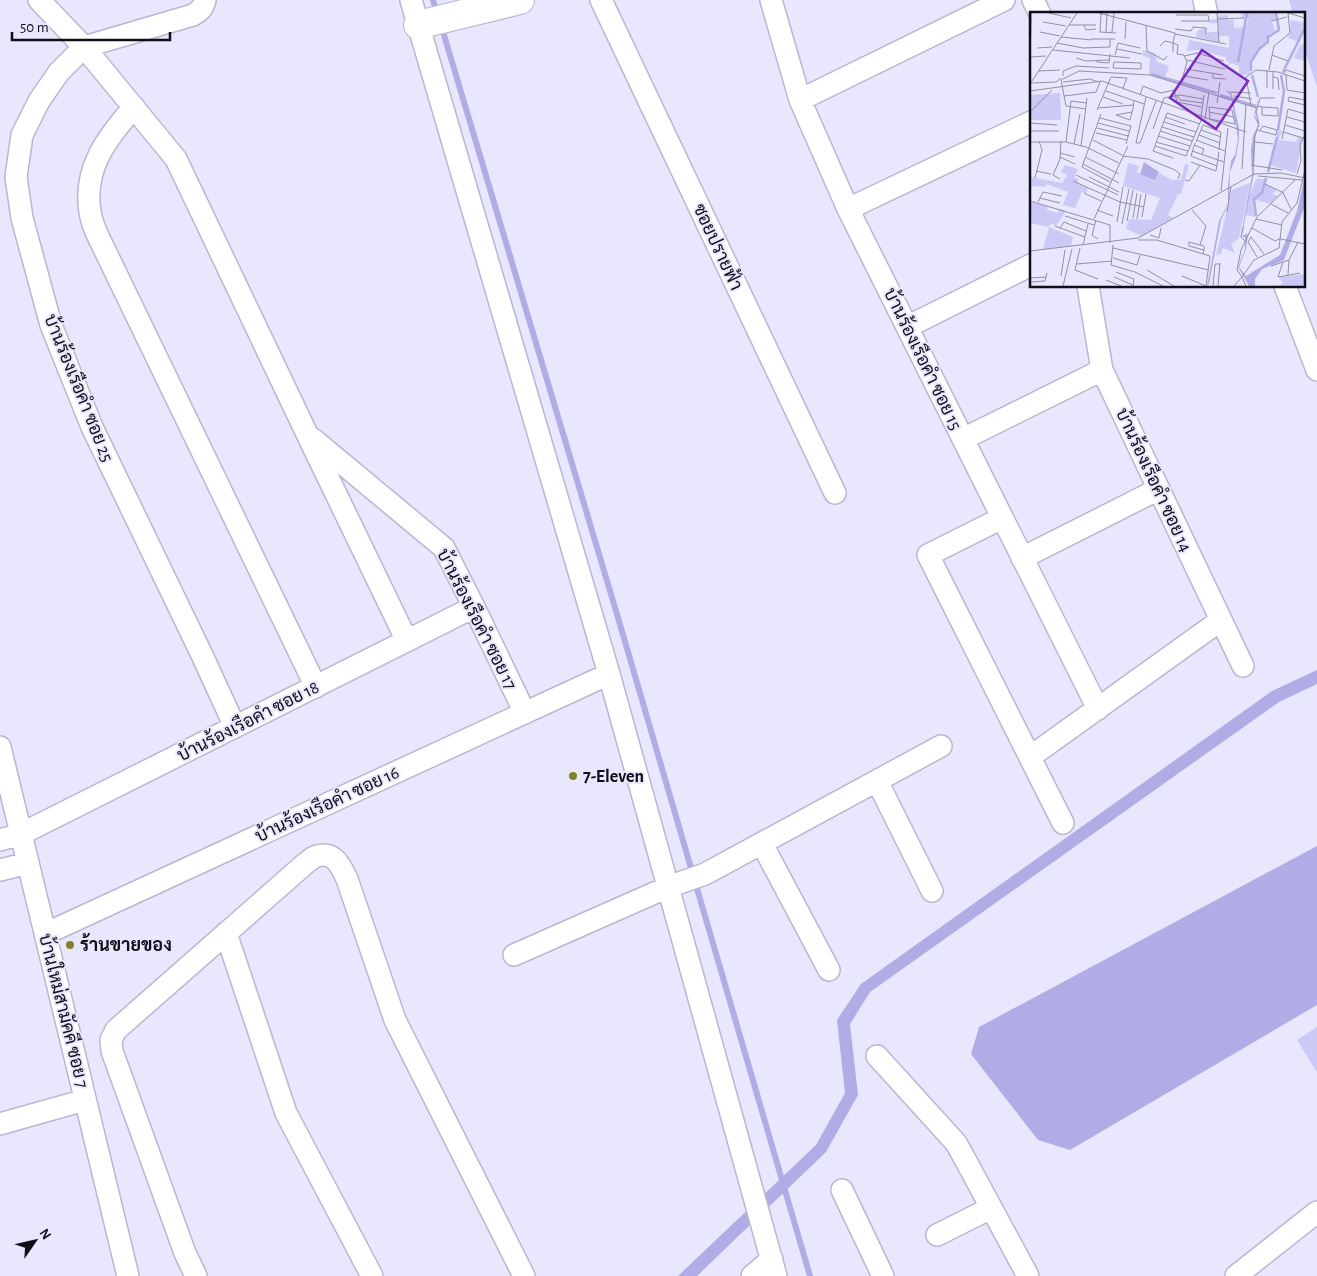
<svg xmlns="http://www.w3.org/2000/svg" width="1317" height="1276" font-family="'Alegreya Sans',Sarabun,sans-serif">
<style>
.green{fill:#cbc9f6}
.water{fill:#b0ace6}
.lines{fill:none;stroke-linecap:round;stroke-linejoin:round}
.stream{stroke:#b0ace6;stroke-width:6}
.minor-casing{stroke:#b8b7d2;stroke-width:24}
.tertiary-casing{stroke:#b8b7d2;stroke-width:30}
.minor{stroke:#fff;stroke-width:21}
.tertiary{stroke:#fff;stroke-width:28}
.poi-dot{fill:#85812a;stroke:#e8e7fd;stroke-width:2}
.labels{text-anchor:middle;stroke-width:4;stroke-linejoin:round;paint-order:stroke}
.street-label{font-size:18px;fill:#0f0f18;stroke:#e8e7fd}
.poi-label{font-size:18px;font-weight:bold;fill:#0f0f18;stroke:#e8e7fd;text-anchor:start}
.inset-river{fill:none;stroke:#b0ace6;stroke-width:2.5}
.inset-road{fill:none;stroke:#9191a1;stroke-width:1}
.view{fill:#7b2cbf;fill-opacity:0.15;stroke:#7b2cbf;stroke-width:2.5}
.inset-edge{fill:none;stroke:#0f0f18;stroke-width:2.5}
</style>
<rect width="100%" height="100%" fill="#e8e7fd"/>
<!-- green -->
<path class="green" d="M1289 0H1317V87L1303 45V14H1293Z
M1317 1027V1072L1297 1040Z"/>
<!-- water -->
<path class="water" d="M1317 670V684L1279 702 870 992 850 1024 858 1095 826 1152 697 1276H678L816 1145 845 1093 837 1020 861 984 1272 691Z
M1317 846V1005L1070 1150 1038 1140 971 1054 979 1027Z"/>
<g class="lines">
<!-- stream -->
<path class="stream" d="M433 0 437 13
M441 25 619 621 810 1276"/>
<!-- minor casing -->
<g class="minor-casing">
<path id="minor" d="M39 0 84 47 176 159 307 434 407 641
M205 0C203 8 200 11 193 15L84 47 59 72 39 101 22 135 16 177 22 218 51 325 92 427 202 655 235 727
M411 0 609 674 776 1276
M601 0 835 493
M771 0 800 100 848 209 1098 709
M1033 0 1040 14
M1204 0 1207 14
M800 100 1004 0
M134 107C107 138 83 168 90 212 91 219 94 227 97 234L316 687
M848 209 1031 122
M1088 286 1102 370 1243 666
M1285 286 1317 370
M907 327 1031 265
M313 439 444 548 474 607 525 713
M963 439 1102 370
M1002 518 928 555 1063 823
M1022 558 1159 489
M0 747 128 1276
M1030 757 1221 620
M877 781 932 891
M0 840 21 834 474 607
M762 844 829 970
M0 870 28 863
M226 933 286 1113 372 1276
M45 934 609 674
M514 955 668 887 705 874 941 746
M877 1056 956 1143 966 1161 1028 1276
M0 1124 85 1100
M842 1190 883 1276
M937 1235 991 1208
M196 1276 185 1253 112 1051 111 1040 116 1030 306 863C309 861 313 857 317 856 334 851 341 866 347 879L395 1020 524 1276
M752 1276 772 1259
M1236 1276 1317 1212"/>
</g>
<!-- tertiary casing -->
<g class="tertiary-casing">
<path id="tertiary" d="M418 25 520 0"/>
</g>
<!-- minor -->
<use href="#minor" class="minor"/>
<!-- tertiary -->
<use href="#tertiary" class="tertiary"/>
</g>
<!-- markers -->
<g class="poi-dot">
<circle cx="573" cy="776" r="5"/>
<circle cx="70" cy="945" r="5"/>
</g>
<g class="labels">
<!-- street labels -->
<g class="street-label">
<text transform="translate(718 247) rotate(65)" y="6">ซอยปรายฟ้า</text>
<text transform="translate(923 359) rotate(64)" y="6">บ้านร้องเรือคำ ซอย 15</text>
<text transform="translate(79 388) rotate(68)" y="6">บ้านร้องเรือคำ ซอย 25</text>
<text transform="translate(1154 480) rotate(65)" y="6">บ้านร้องเรือคำ ซอย 14</text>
<text transform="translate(477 619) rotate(63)" y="6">บ้านร้องเรือคำ ซอย 17</text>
<text transform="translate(248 721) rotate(-27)" y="6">บ้านร้องเรือคำ ซอย 18</text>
<text transform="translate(327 804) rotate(-25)" y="6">บ้านร้องเรือคำ ซอย 16</text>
<text transform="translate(64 1011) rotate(76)" y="6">บ้านใหม่สามัคคี ซอย 7</text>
</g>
<!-- poi labels -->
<g class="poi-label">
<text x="583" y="782">7-Eleven</text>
<text x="80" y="951">ร้านขายของ</text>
</g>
</g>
<!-- overview -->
<g transform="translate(1030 12)">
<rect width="275" height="275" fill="#e8e7fd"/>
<path d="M211 1H245V8L242 9 245 19 239 22 237 30 220 49V62L209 64V54L196 49V45L167 38 157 39 159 28 199 36V24H189V30L166 25 167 19 176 16V21L189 19 188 11H179V8L188 7V3H198V8L204 7V16L216 15 219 7 212 6ZM261 8 275 11 268 30 257 25 260 23ZM275 32V49L264 46 270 33ZM113 38 125 41 127 50 139 54 135 66 119 62 120 46 113 44ZM30 81 31 108H0V83ZM248 118 253 119 248 128 266 130 268 125 273 126 266 161 239 153ZM98 151 109 154 107 160 125 170 129 161 142 168H151L155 152 159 153 151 182H148L138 203 143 206 112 224 96 217 99 207 121 208 130 186 93 174ZM35 153 48 157 44 165 48 167 47 171 58 176 56 181 52 180 45 196 33 193 38 180 17 172 15 175 0 174V165L32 171 37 163 31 160ZM226 167H236L235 172 247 178 242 182 248 184 240 192 224 187 225 205 216 203 217 190ZM220 171 209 226 201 232 205 241 193 236 191 242 186 243 202 178ZM0 190 18 194 17 198 27 201 30 197 36 199 26 214 21 211 19 215 43 225 41 234 13 237 19 215 0 211ZM275 262V274H246L253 272 249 265Z" fill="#cbc9f6"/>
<path d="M205 48 197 54V78L201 81 202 84 209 116V127L206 145 200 160 199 191 191 208 179 272 177 274 189 209 198 192V173L201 149 205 143 208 127 201 84 197 79V53L205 48 220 53ZM228 85 225 104 229 110 225 123 224 161 214 212 213 223 218 222 216 237 209 255 216 264 250 243 267 199 275 163V180L274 196 254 248 232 257 225 267V274H219L208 255 215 237V225H213V212L222 163 221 137 223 124 228 113 224 104ZM114 150 129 160 125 169 110 162Z" fill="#b0ace6"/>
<path class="inset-river" d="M0 25 1 1M208 50 217 1M221 59V50L229 37 238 30V25L249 18 246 1M253 60 275 16M121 62 187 81M222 63 228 85M190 83 226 94M248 118 254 79 251 63M238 160 247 125M226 204 224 187 232 181 236 166"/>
<path class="inset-road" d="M19 1 41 6M69 1 145 21 143 31 148 33 147 42 154 43 157 50 151 71M187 1 189 30M258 1 275 6M71 2 70 20 86 21M146 3H178L179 9H151M187 7 214 6M241 9 257 5M13 10 36 14M39 13H66M54 13 56 18 66 17M116 14 117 39 134 48 137 44M145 17 161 19 163 15 176 16V22M10 20 30 24M76 20 77 1M82 20 84 1M145 22 196 32M31 25 62 28M61 27H85M95 27 96 10M27 31 53 36 80 35V27M130 34 135 29 143 31V40M7 36 22 35M87 37 112 42M23 38 100 46M85 43 88 31 110 36M242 43 258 49M155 44 167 41 194 49M0 45 16 44M46 46 56 49 79 48M67 48V50L79 51 80 42M157 48 195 57M84 50 111 51V57L83 56ZM156 57 193 63M237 58V76M239 58 244 34 260 21 258 1M8 59 30 58M183 62V66L196 67M253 62 256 58 275 64M256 63 257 78 275 81M33 64V59L46 54 79 56M154 64 178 68M243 65 248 66 249 78M31 68 49 59 120 63 227 96M31 68 36 94 56 97M33 70 60 67 68 70M1 71 26 70 31 66M0 72 47 1M243 77V59M0 79 72 69 216 120M76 79 114 92M200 80 221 81M110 83 113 74 131 81 144 78 147 90 172 95M34 84 66 80 70 70M147 84 150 88 173 91M204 84 222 87M73 85 93 92M116 85 106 131H110L126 89M275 88 259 85 258 89 275 93M187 91 190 70M221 94 216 65 226 58 248 60 275 69M228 94 232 95 248 96V104L232 103V95M179 95 202 98 205 112 180 107ZM68 96 104 93M67 98 81 65 97 66 93 76M0 100 22 78M102 100 86 103 100 108 102 100 103 97 104 88M179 100 204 105M71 102 52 155 80 170M135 105 155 112M171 105 174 83M257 105 275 110M70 106 101 114 96 132M175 107 179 80M134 110 166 120M0 111 27 113M68 111 99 119M255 113 275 119M132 115 164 125M67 116 98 124M123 117 134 86 150 83 173 87M171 118 191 125M227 118 246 123 247 118 233 114 230 118M0 119H29M130 119 162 129M253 120 273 126M66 121 97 128M169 123 190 131M128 124 160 134M252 127 258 97 275 102M63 128 92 143M166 128 195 139M0 130H36L56 135 89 151M36 130 41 89 57 91M126 130 158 139M166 130 173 113 191 120 189 138M225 130 243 132M165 131 161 144 187 154M44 132 50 102M164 133 174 137 172 142M51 134 57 86M125 134 156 144 172 106M162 139 194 150M30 141 45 145M92 144 118 147 145 158 150 162 148 167M30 145 45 152M55 145 89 162M143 146 123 139 137 101 170 112M161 150 186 159 189 140M53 152 89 171M221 153 252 158M223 153 225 124 229 112 226 100 230 86H245M212 157 216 92M6 159 21 162M267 162 271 149 270 132 275 123M46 163 88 183M228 164 272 168M59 165 89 180M5 166 12 138 9 129M30 167 23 163 30 147 31 129M155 168 159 169 170 153M43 169 90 190 114 195M235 172 254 181M191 179 198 116M54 181 71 189M253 181 261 197M10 186 30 191M0 189 80 213V231M8 190 13 180 32 184M241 192 258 201M67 198 83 204M162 198 176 214 170 233M197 200 201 175M35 204 64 213M112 205 116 182M103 206 107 181M64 207 98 134M107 207 111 182M226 207 252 213M66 208 62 223 68 227M97 209 103 178M87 210 93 175M92 212 99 177M25 214 55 225M213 215 211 225 215 229M30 216 34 210 56 219M222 216 245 229 251 226M120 223 129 226 131 216M221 225 218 230 227 245M221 225 234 242M251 227 275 232M108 228H127L180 244 176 274M53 233 58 212M83 233 81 253 105 260 133 274M50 236 45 258 68 267M83 236 179 258M0 239 108 226 224 162 251 161 275 166M173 242 174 238V234L159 230V234L174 238M83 246 107 253 110 243M47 252 82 249M241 254 259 248 268 230M117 258 144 274M86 260 104 267 103 274M258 263 259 248M31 264 35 238M152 264 176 274M84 265 103 273M248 265 270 261M248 265 253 250M0 266 16 265M76 268 91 274M0 270 15 269 17 261M33 274 42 237M183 274 185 252H190M188 274 190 251M204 274 212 265 207 258 211 238 227 205 265 168M216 274 212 265 224 248 249 236 252 210 267 191 275 158"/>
<path class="view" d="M172 38 218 69 186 117 140 86Z"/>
<rect width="275" height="275" class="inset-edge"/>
</g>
<!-- north arrow -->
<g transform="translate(35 1241) rotate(56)" stroke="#e8e7fd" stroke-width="4" paint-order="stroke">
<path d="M0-4L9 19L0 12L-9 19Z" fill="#0f0f18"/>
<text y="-8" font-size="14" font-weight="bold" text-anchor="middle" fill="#0f0f18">N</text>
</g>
<!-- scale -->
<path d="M12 32v8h158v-8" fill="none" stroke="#0f0f18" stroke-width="2.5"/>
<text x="20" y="32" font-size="15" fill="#0f0f18" stroke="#e8e7fd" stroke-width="4" paint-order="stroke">50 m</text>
</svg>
